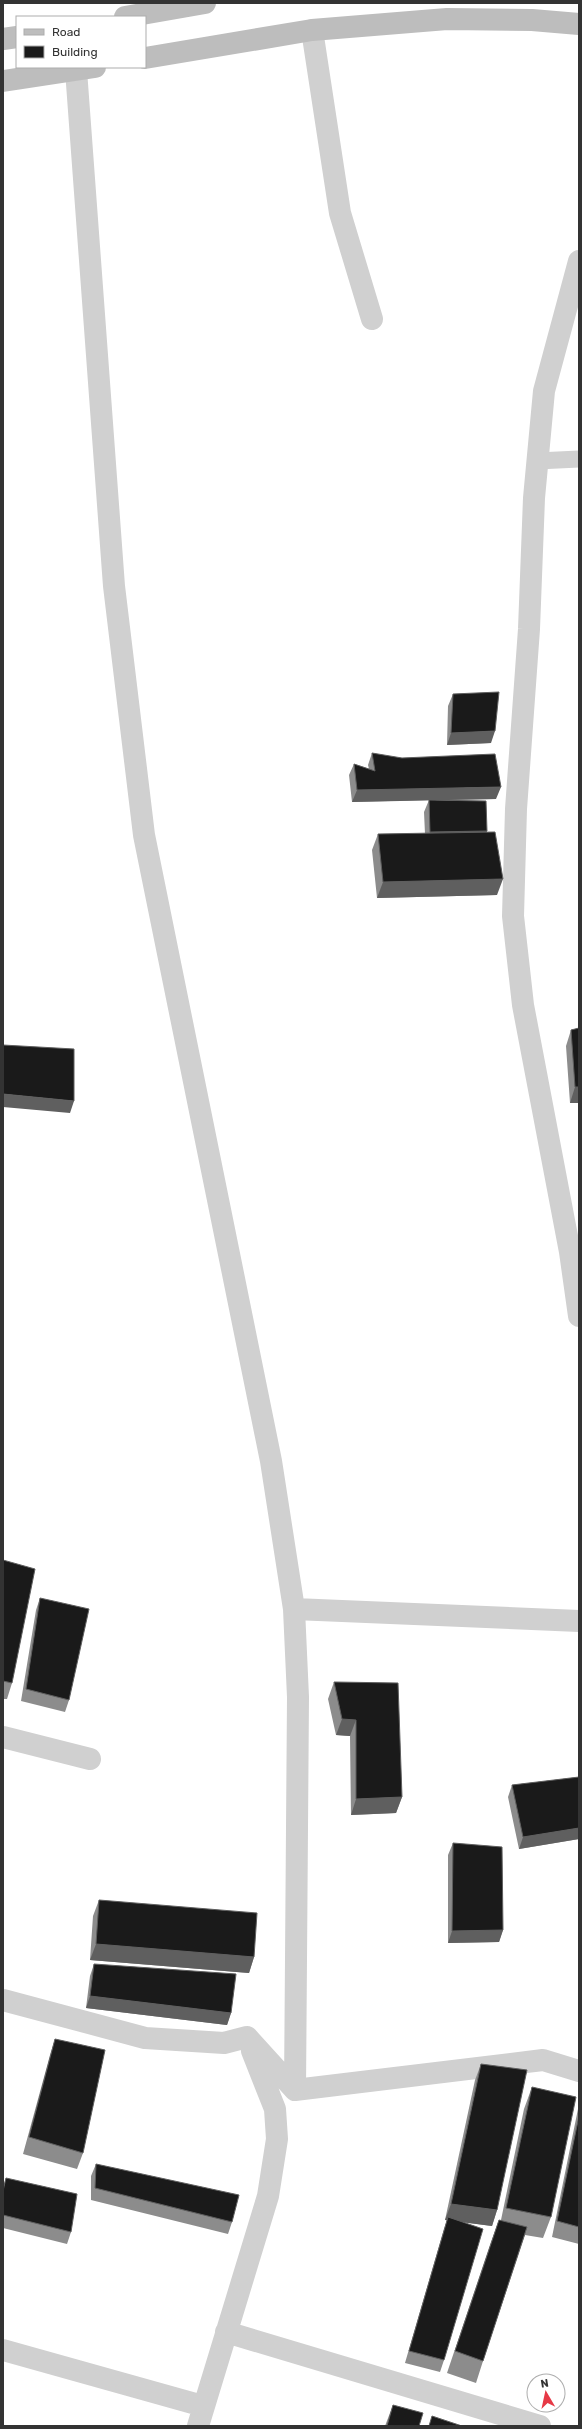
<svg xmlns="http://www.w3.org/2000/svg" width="582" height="2429" font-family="Rubik,sans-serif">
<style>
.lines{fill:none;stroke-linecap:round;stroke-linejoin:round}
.lane{stroke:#d0d0d0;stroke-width:17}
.street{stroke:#d0d0d0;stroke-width:22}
.secondary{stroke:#bdbdbd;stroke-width:22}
.wall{fill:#8c8c8c}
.shaded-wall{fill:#5f5f5f}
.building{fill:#1a1a1a;stroke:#5f5f5f}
</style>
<rect width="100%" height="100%" fill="#fff"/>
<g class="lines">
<!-- lane -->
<path class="lane" d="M537 461 579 459"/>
<!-- street -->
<path class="street" d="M312 30 340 213 372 319
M76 70 114 586 144 835 271 1461 294 1609 298 1697 295 2090
M579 261 544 391 534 498 529 629 516 809 513 916 523 1005 570 1252 579 1316
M294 1609 579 1621
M3 1737 90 1759
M3 2000 145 2038 224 2043 247 2037 295 2090 543 2060 579 2071
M226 2332 540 2426
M3 2350 203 2406
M198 2426 268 2196 277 2139 275 2109 252 2051"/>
<!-- secondary -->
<path class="secondary" d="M125 17 205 3
M3 39 17 37
M145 58 312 30 447 19 532 20 579 24
M3 81 95 67"/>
</g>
<!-- wall -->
<path class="wall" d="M453 694 491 743 447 745 448 706Z
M372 753 496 799 435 800 487 831 486 833 497 895 377 898 372 850 378 834H425L424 812 429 800 352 802 349 775 354 764 369 769 368 765Z
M579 1028V1103H570L566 1046 571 1030Z
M3 1560 12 1683 7 1699H3Z
M40 1598 69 1700 65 1712 21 1701 36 1610Z
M334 1682 402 1797 396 1813 351 1815 350 1736 336 1735 328 1699Z
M579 1777V1839L519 1849 508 1797 512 1785Z
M453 1843 503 1930 499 1942 448 1943V1855Z
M99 1900 254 1957 249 1973 90 1960 93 1916Z
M94 1964 231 2013 227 2025 86 2008 90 1976Z
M55 2039 83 2153 77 2169 23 2154 50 2055Z
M481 2064 497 2210 492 2226 462 2222 444 2360 440 2372 405 2363 444 2229 447 2220H445L475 2080Z
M532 2087 551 2217 543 2238 525 2235 483 2361 476 2383 447 2373 491 2242 499 2220H501L524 2109Z
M579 2104V2244L552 2237Z
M96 2164 232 2222 228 2234 91 2200V2176Z
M6 2178 71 2232 67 2244 3 2228V2186Z
M393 2405 419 2426H385Z"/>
<!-- shaded-wall -->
<path class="shaded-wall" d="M495 731 491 743 447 745 451 733Z
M501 787 496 799 352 802 357 790Z
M487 831 482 843H426L430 832Z
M503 879 497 895 377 898 383 882Z
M575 1087H579V1103H570Z
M3 1094 74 1101 70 1113 3 1107Z
M342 1719 356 1720 350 1736 336 1735Z
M402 1797 396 1813 351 1815 356 1799Z
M579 1828V1839L519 1849 523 1837Z
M503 1930 499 1942 448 1943 452 1931Z
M96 1944 254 1957 249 1973 90 1960Z
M90 1996 231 2013 227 2025 86 2008Z
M451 2204 497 2210 492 2226 445 2220Z"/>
<!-- building -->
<path class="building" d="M499 692 495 731 451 733 453 694Z
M372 753 402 758 495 754 501 787 357 790 354 764 375 771Z
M429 800 486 801 487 831 430 832Z
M495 832 503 879 383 882 378 834Z
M579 1028V1087H575L571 1030Z
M3 1045 74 1049V1101L3 1094Z
M3 1560 35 1569 12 1683 3 1681Z
M40 1598 89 1609 69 1700 26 1689Z
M334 1682 398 1683 402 1797 356 1799V1720L342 1719Z
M579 1777V1828L523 1837 512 1785Z
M453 1843 502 1847 503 1930 452 1931Z
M99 1900 257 1913 254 1957 96 1944Z
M94 1964 236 1974 231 2013 90 1996Z
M55 2039 105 2050 83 2153 29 2137Z
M481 2064 527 2070 497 2210 451 2204Z
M532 2087 576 2097 551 2217 506 2208Z
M579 2116V2227L557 2221Z
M96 2164 239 2195 232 2222 95 2188Z
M6 2178 77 2194 71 2232 3 2215V2191Z
M448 2217 483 2229 444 2360 409 2351Z
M499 2220 527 2227 483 2361 455 2351Z
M393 2405 423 2413 419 2426H387Z
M432 2416 462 2426H429Z"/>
<!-- border -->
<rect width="582" height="2429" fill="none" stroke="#333333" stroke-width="8"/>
<!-- legend -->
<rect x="16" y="16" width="130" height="52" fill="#ffffff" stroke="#adadad"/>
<rect x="24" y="29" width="20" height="6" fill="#bdbdbd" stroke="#adadad"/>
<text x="52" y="36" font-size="12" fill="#333333">Road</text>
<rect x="24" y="46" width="20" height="12" fill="#1a1a1a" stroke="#adadad"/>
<text x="52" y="56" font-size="12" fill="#333333">Building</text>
<!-- north arrow -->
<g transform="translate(546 2393) rotate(351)"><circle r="19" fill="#ffffff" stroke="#adadad"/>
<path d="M0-3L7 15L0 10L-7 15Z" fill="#e63946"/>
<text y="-6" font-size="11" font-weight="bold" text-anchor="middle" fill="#333333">N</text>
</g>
</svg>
